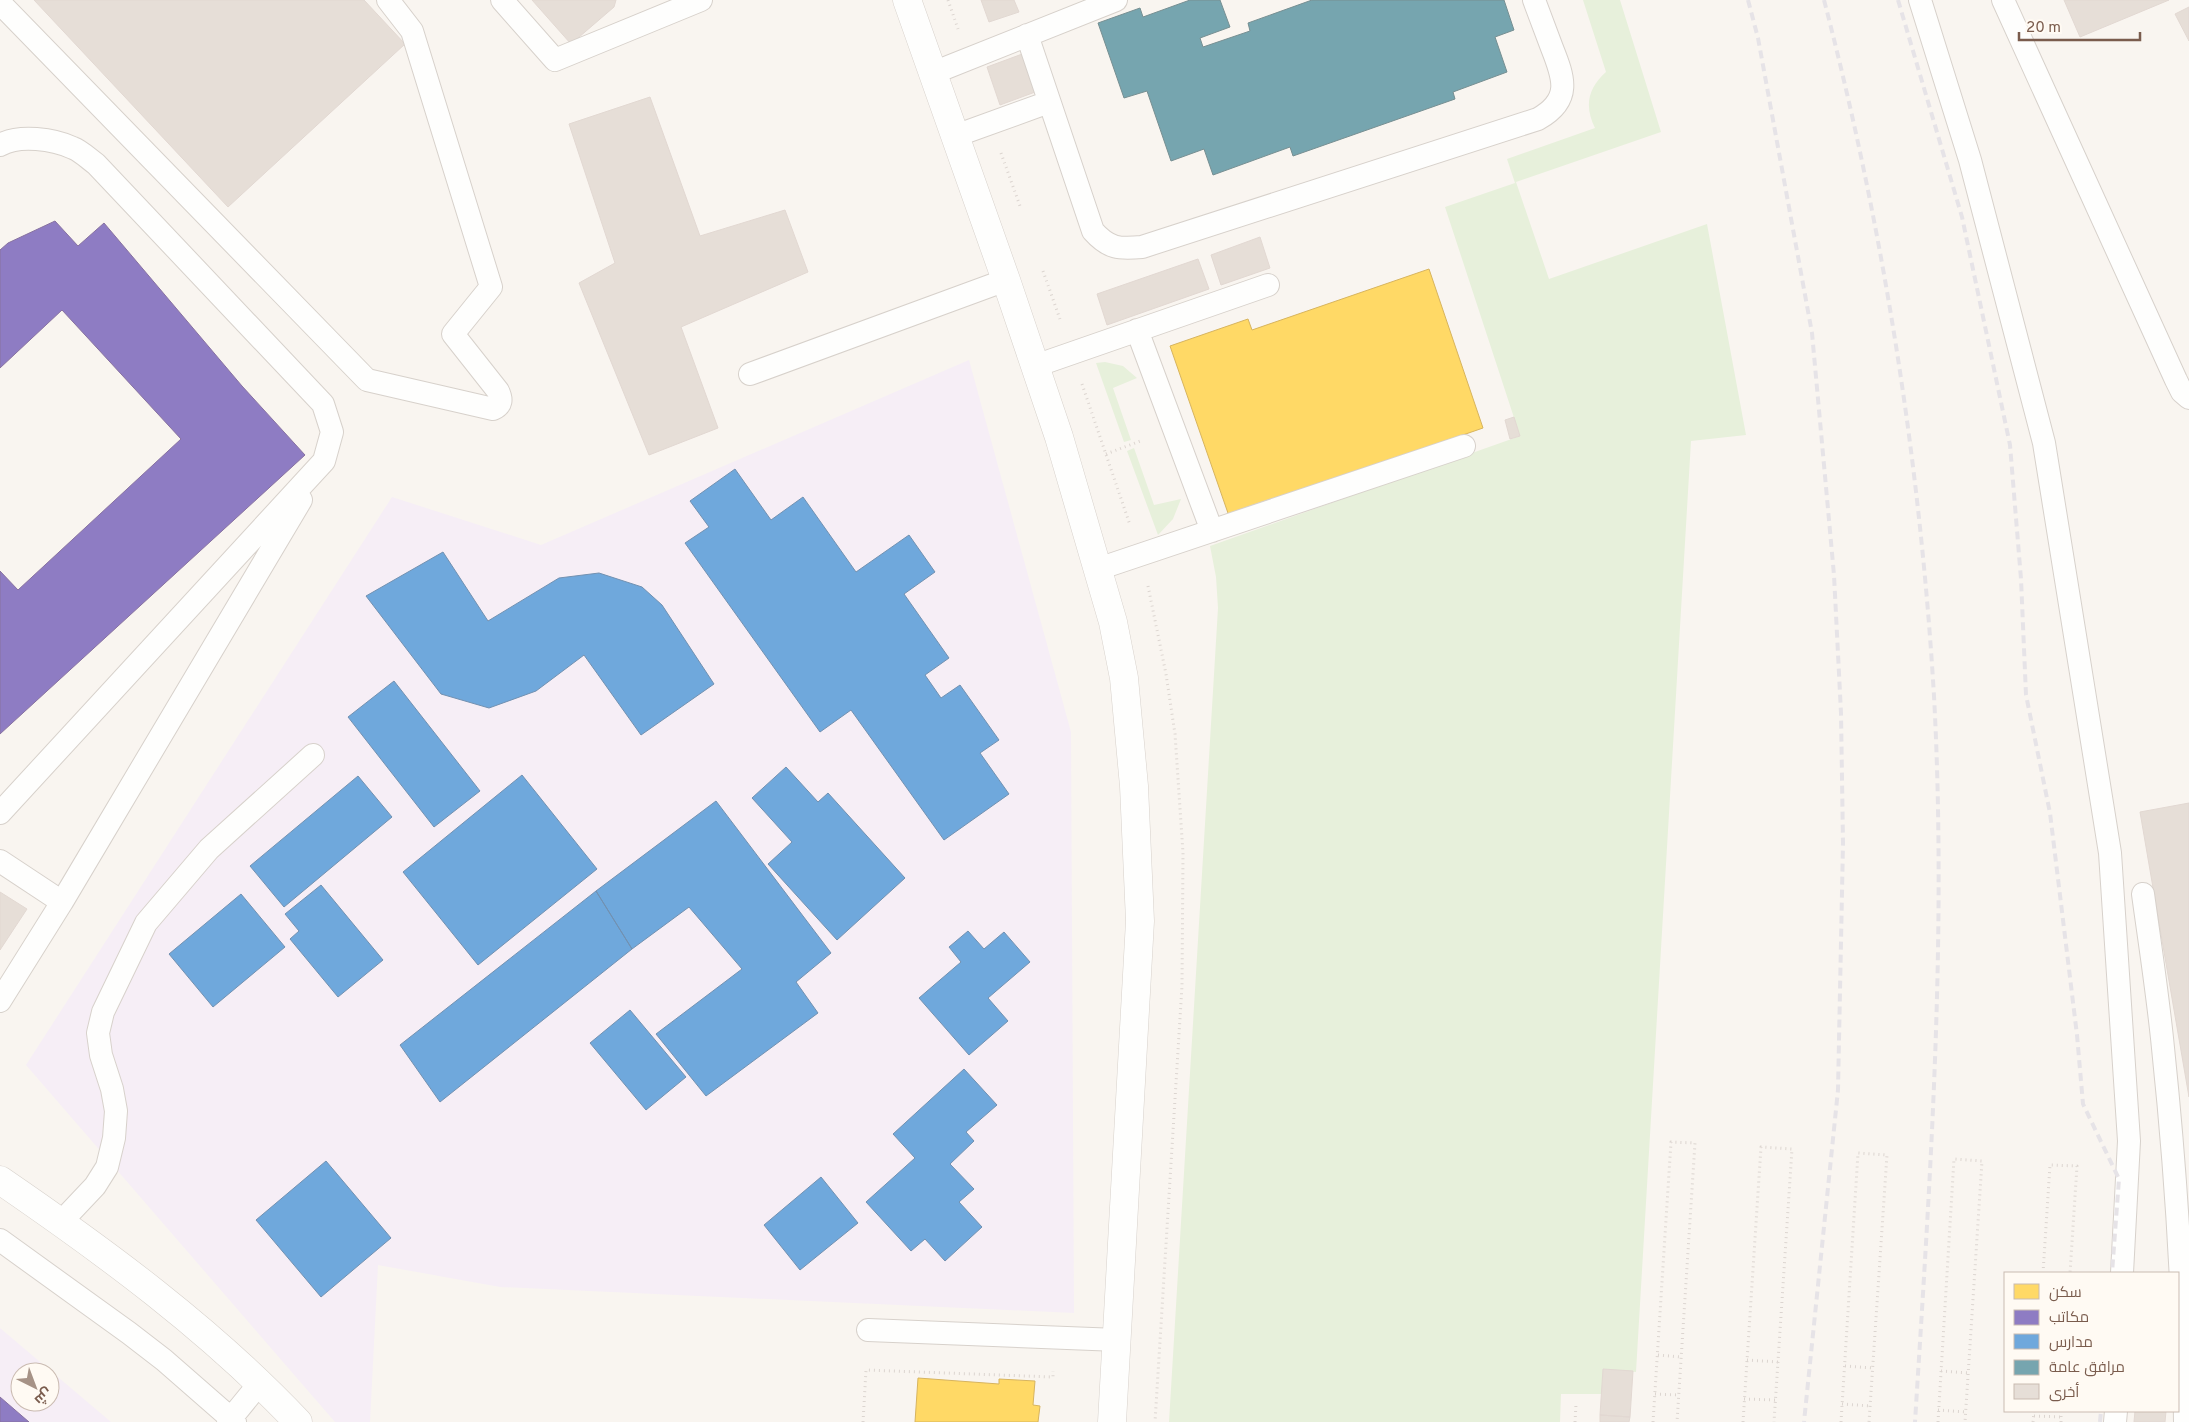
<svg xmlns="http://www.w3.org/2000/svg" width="2189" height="1422" font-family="Overpass,Cairo,sans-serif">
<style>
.education{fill:#f6eef6;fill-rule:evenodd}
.green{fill:#e7f0db}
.homes{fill:#ffd966;stroke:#d7b45e}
.offices{fill:#8e7cc3;stroke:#8872a0}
.schools{fill:#6fa8dc;stroke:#7291b1}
.public{fill:#76a5af;stroke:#778f92}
.building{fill:#e6ded7;stroke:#e2d8d2}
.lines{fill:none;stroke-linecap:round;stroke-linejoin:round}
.service-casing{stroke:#d7d1cb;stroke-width:24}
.minor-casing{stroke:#d7d1cb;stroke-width:29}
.path{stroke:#dcd5d0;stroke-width:3;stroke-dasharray:1 4;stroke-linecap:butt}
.service{stroke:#fefefd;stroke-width:22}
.minor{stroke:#fefefd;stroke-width:28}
.rail{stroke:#e6e3e7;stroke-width:4;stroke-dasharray:8 5;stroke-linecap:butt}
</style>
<rect width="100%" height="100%" fill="#f9f5f0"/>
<!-- education -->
<path class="education" d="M969 360 1071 732 1074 1313 500 1287 378 1265 370 1422H335L26 1065 392 497 541 545Z
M0 1328 111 1422H0ZM20 1372H50V1402H20Z"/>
<!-- green -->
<path class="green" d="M1583 0H1620L1661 132 1516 182 1549 279 1707 224 1746 435 1691 441 1636 1372 1604 1369 1602 1394H1561L1560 1422H1169L1218 608 1216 577 1210 546 1520 436 1445 207 1515 183 1507 159 1595 128C1584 106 1588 88 1606 72Z
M1105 362 1123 366 1137 378 1113 388 1131 440 1124 442 1096 363Z
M1134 448 1154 505 1181 499 1173 519 1158 535 1127 451Z"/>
<!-- homes -->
<path class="homes" d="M1429 269 1483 428 1229 516 1170 346 1248 319 1252 330Z
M918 1378 999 1384V1379L1035 1381 1033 1405 1040 1406 1038 1422H915Z"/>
<!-- offices -->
<path class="offices" d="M55 221 78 246 104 223 242 386 305 455 0 734V571L18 590 181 439 62 310 0 368V250L8 243Z
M0 1397 29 1422H0Z"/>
<!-- schools -->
<path class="schools" d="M735 469 771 520 803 497 856 572 909 535 935 572 904 594 949 658 925 675 941 698 960 685 999 740 980 753 1009 794 944 840 851 710 820 732 685 543 709 527 690 501Z
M443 552 488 621 559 578 599 573 642 587 662 605 714 684 641 735 584 655 536 691 489 708 441 694 366 596Z
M394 681 480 791 434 827 348 717Z
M786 767 818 802 828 793 905 878 837 940 768 864 792 842 752 798Z
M522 775 597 869 478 965 403 872Z
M358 776 392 817 284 907 250 866Z
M716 801 831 953 796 982 818 1013 706 1096 656 1034 742 969 689 907 632 949 596 891Z
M321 885 383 960 338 997 290 939 299 931 285 914Z
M596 891 632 949 440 1102 400 1045Z
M241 894 285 947 213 1007 169 954Z
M968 931 984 949 1004 932 1030 962 988 998 1008 1021 969 1055 919 998 961 962 949 947Z
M630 1010 686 1077 646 1110 590 1043Z
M964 1069 997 1105 966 1132 974 1141 950 1164 974 1189 959 1202 982 1227 945 1261 925 1239 911 1251 866 1202 915 1158 893 1134Z
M326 1161 391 1238 321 1297 256 1220Z
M821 1177 858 1223 800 1270 764 1225Z"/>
<!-- public -->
<path class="public" d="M1190 0H1220L1230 27 1200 38 1203 47 1250 31 1248 23 1312 0H1504L1514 30 1495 37 1507 72 1453 92 1455 99 1293 156 1290 147 1213 175 1204 149 1171 161 1147 91 1124 98 1098 23 1140 8 1143 17Z"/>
<!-- building -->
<path class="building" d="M34 0H364L405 44 228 207Z
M532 0H616L614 7 571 44Z
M981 0H1014L1019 12 989 22Z
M2064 0H2169L2080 37Z
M2189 7V41L2175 14Z
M1025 53 1038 91 1000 105 987 67Z
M650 97 700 236 785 210 808 272 681 327 718 428 649 455 579 283 615 263 569 124Z
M1260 237 1270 268 1221 285 1211 255Z
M1198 259 1209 289 1107 325 1097 294Z
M1514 417 1520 436 1510 439 1505 420Z
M2189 803V1097L2140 812Z
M0 892 27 909 0 950Z
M1603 1369 1633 1371 1630 1417 1600 1415Z
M2135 1411H2166L2165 1422H2134Z
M1600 1415 1630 1417 1629 1422H1600Z"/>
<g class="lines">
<!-- service casing -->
<g class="service-casing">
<path id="service" d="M502 0 555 60 701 0
M1920 0 1970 160 2044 443 2110 853 2129 1141 2122 1273
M2003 0 2176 380 2182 392 2189 398
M0 3 367 380 493 409C502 405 502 399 498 391L453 334 491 287 412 31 388 0
M1027 35 1093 231C1109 249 1119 249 1142 247L1538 119C1572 100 1564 78 1552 48 1546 32 1540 16 1534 0
M933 73 1116 0
M955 136 1049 102
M0 145C19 134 54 139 73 148 81 151 89 159 96 164L323 404 332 432 324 461 0 813
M1137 330 1212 531
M1035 366 1268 285
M750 374 1006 280
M1098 569 1464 446
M0 861 62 902
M2143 894C2150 945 2158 996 2163 1048 2176 1172 2184 1297 2185 1422
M0 1001 62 902 301 500
M61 1222 95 1186 107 1167 114 1138 116 1111 112 1089 101 1055 98 1033 103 1012 146 923 209 849 313 755
M0 1240 129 1333 164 1360 235 1422
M868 1330 1118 1340
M228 1422 259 1384
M2115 1422 2116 1411"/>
</g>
<!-- minor casing -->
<g class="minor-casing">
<path id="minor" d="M907 0 1006 280 1059 437 1113 622 1124 678 1134 786 1140 921 1112 1422
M0 1180C105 1252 210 1329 298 1422"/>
</g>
<!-- path -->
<path class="path" d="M948 0 958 29
M1001 153 1020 206
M1043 271 1061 322
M1082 384 1130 525
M1106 454 1143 440
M1148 586 1166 674 1175 734 1183 853 1182 986 1155 1422
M2043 1273 2050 1165 2077 1166 2070 1273
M1658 1355 1681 1357
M1747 1360 1778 1362
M1845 1366 1873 1368
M1941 1371 1969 1373
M1655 1394 1679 1395
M1744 1399 1776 1400
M1842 1404 1871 1406
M1938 1410 1966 1412
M2034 1416 2061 1417
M863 1422 866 1370 1053 1377V1371
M1575 1422 1576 1404
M1653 1422 1671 1142 1695 1143 1677 1422
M1743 1422 1761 1147 1792 1149 1774 1422
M1841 1422 1858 1153 1887 1155 1869 1422
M1938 1422 1954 1159 1982 1161 1965 1422
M2033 1422 2034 1411
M2061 1422V1411"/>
<!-- service -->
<use href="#service" class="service"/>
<!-- minor -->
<use href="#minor" class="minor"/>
<!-- rail -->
<path class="rail" d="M1748 0 1758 38 1812 333 1834 575 1841 713 1843 843 1838 1090 1804 1422
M1824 0C1883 227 1920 461 1934 696 1947 938 1930 1181 1915 1422
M1898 0 1962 217 2010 445 2021 579 2026 695 2050 813 2077 1035 2083 1104 2119 1179 2112 1273
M2100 1422 2101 1411"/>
</g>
<!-- legend -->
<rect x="2004" y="1272" width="175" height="140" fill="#fffaf3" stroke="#cabbb1"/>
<rect x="2014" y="1284" width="25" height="15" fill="#ffd966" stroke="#cabbb1"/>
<text x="2049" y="1297" font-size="15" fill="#7a5c4d">سكن</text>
<rect x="2014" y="1310" width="25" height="15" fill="#8e7cc3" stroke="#cabbb1"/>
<text x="2049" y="1322" font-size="15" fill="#7a5c4d">مكاتب</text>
<rect x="2014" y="1334" width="25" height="15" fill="#6fa8dc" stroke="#cabbb1"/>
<text x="2049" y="1347" font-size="15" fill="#7a5c4d">مدارس</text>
<rect x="2014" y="1360" width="25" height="15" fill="#76a5af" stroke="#cabbb1"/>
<text x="2049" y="1372" font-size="15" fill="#7a5c4d">مرافق عامة</text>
<rect x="2014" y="1384" width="25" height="15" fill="#e6ded7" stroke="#cabbb1"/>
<text x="2049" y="1397" font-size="15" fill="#7a5c4d">أخرى</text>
<!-- north arrow -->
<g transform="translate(35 1387) rotate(138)"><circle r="24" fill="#fffaf3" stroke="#cabbb1"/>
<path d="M0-4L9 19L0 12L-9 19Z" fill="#a69286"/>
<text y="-8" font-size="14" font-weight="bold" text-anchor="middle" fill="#7a5c4d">ش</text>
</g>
<!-- scale -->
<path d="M2019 32v8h121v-8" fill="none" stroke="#7a5c4d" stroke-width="2.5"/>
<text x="2026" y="32" font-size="15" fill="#7a5c4d" stroke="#fffaf3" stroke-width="4" paint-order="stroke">20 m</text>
</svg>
